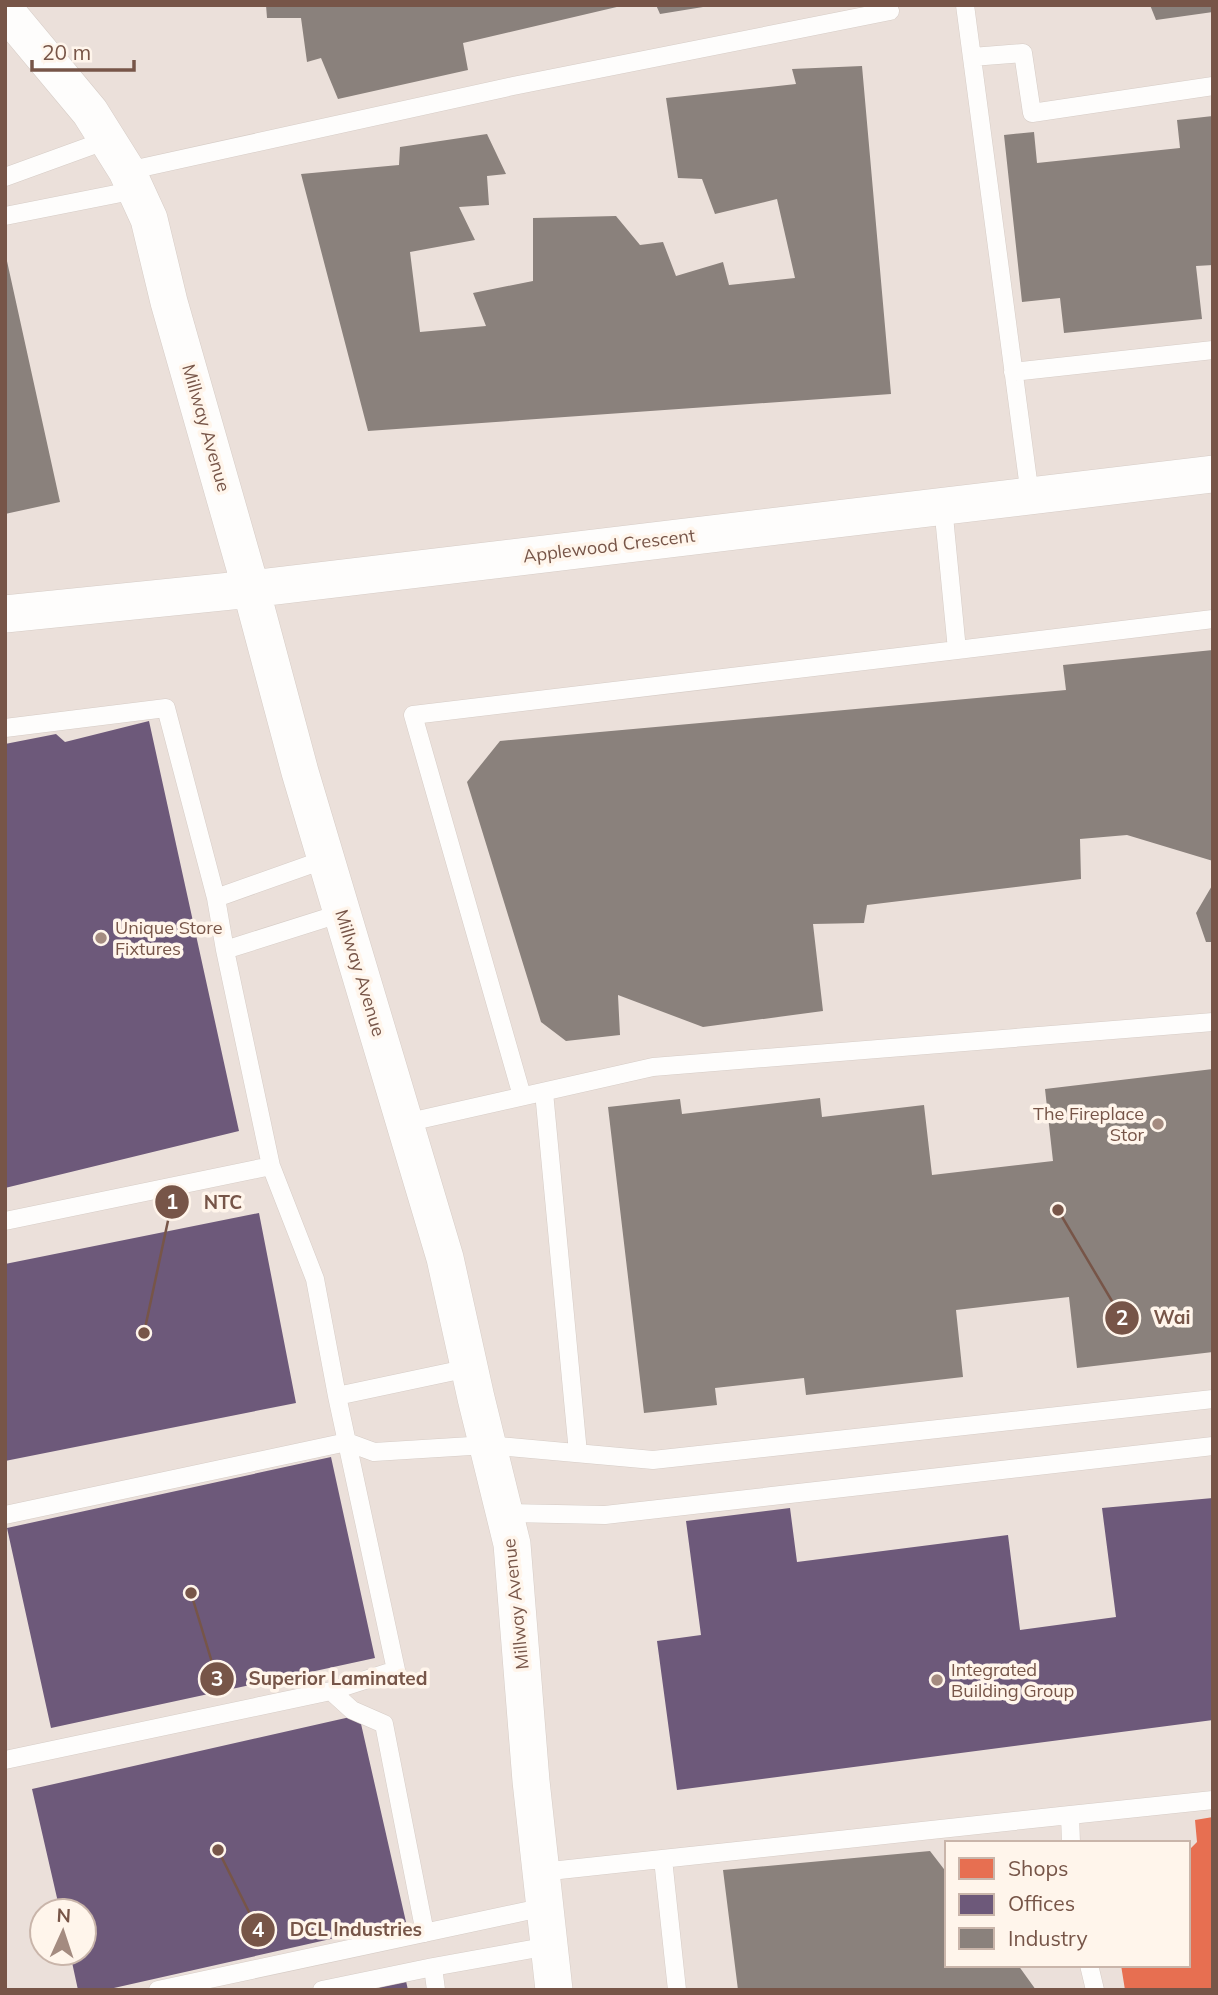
<svg xmlns="http://www.w3.org/2000/svg" width="1218" height="1995" font-family="Mulish,sans-serif">
<style>
.industrial{fill:#ebe0da;fill-rule:evenodd}
.shops{fill:#e76f51}
.offices{fill:#6d597a}
.industry{fill:#8a817c}
.lines{fill:none;stroke-linecap:round;stroke-linejoin:round}
.lane-casing{stroke:#d6ccc6;stroke-width:19}
.street-casing{stroke:#d6ccc6;stroke-width:38}
.lane{stroke:#fefdfc;stroke-width:18}
.street{stroke:#fefdfc;stroke-width:37}
.poi-dot{fill:#a48b80;stroke:#fff5eb;stroke-width:2.5}
.labels{text-anchor:middle;stroke-width:7;stroke-linejoin:round;paint-order:stroke}
.street-label{font-size:18px;fill:#775548;stroke:#fff5eb}
.poi-label{font-size:18px;fill:#775548;stroke:#fff5eb;text-anchor:start}
.leader{fill:none;stroke:#775548;stroke-width:2.5}
.callout-dot{fill:#775548;stroke:#fff5eb;stroke-width:2.5}
.mark-label{font-size:21px;text-anchor:middle;font-weight:bold;fill:#fff}
.callout-label{font-size:19px;text-anchor:middle;font-weight:bold;fill:#775548;stroke:#fff5eb;stroke-width:7;stroke-linejoin:round;paint-order:stroke}
</style>
<rect width="100%" height="100%" fill="#f7f0e9"/>
<!-- industrial -->
<path class="industrial" d="M5 5H1213V1990H5ZM947 1843H1188V1965H947ZM42 1911H84V1953H42Z"/>
<!-- shops -->
<path class="shops" d="M1213 1817V1990H1125L1121 1965H1188V1851L1197 1842 1195 1820Z"/>
<!-- offices -->
<path class="offices" d="M149 721 239 1131 5 1188V744L56 734 65 742Z
M259 1213 296 1403 5 1461V1264Z
M331 1457 375 1658 51 1728 7 1528Z
M1213 1498V1720L677 1790 657 1641 701 1635 686 1521 790 1508 797 1562 1008 1535 1020 1630 1116 1617 1102 1508Z
M359 1715 406 1922 105 1990H78L70 1953H84V1911H60L32 1789Z
M406 1981 408 1990H371V1989Z"/>
<!-- industry -->
<path class="industry" d="M266 5H621V6L463 43 468 70 338 99 321 58 307 62 301 18H267Z
M656 5H703V7L660 14Z
M1150 5H1213V12L1156 20Z
M862 66 891 394 368 431 301 174 399 165 400 147 487 134 506 174 487 176 489 205 459 207 475 240 410 252 420 332 486 326 473 293 533 281V218L616 216 640 245 663 242 676 276 723 262 729 285 795 278 777 199 715 214 702 179 678 178 666 98 796 84 792 69Z
M1213 116V265L1196 266 1202 319 1064 333 1060 298 1022 302 1004 135 1034 132 1037 163 1180 148 1177 120Z
M5 252 60 502 5 514Z
M1213 650V861L1127 835 1080 839 1081 879 867 905 864 923 813 924 823 1011 703 1027 618 995 620 1035 566 1041 541 1022 467 782 500 741 1066 690 1063 665Z
M1213 884V942H1206L1196 913Z
M1213 1069V1352L1077 1368 1069 1297 956 1310 963 1377 806 1395 804 1378 715 1388 717 1405 644 1413 608 1107 680 1099 682 1114 820 1098 822 1117 924 1105 932 1175 1053 1161 1045 1089Z
M930 1851 947 1873V1965H1018L1036 1990H738L723 1870Z"/>
<g class="lines">
<!-- lane casing -->
<g class="lane-casing">
<path id="lane" d="M965 5 1030 496
M972 57 1023 53 1032 113 1213 86
M127 171 513 86 890 11
M5 177 107 140
M5 216 136 190
M1013 372 1213 350
M943 506 957 650 1213 619
M5 728 166 708 216 898 326 859
M216 898 225 950
M544 1092 578 1453
M522 1096 413 715 957 650
M405 1123 653 1067 1213 1022
M271 1166 315 1279 337 1396 469 1368
M5 1221 271 1166 225 950 342 913
M504 1513 605 1515 1213 1446
M5 1515 347 1442 374 1452 487 1445 653 1460 1213 1399
M331 1691 396 1670 337 1396
M5 1760 331 1691 352 1710 384 1724 425 1933
M1070 1815 1213 1800
M663 1859 677 1990
M541 1872 1070 1815 1071 1843
M1089 1965 1095 1990
M158 1990 545 1907
M322 1990 433 1967
M436 1990 433 1967 549 1946"/>
</g>
<!-- street casing -->
<g class="street-casing">
<path id="street" d="M5 10 90 112 127 171 149 219 169 302 251 589 300 772 445 1258 476 1398 512 1544 531 1781 554 1990
M5 614 251 589 1213 474"/>
</g>
<!-- lane -->
<use href="#lane" class="lane"/>
<!-- street -->
<use href="#street" class="street"/>
</g>
<!-- markers -->
<g class="poi-dot">
<circle cx="101" cy="938" r="7"/>
<circle cx="1158" cy="1124" r="7"/>
<circle cx="937" cy="1680" r="7"/>
</g>
<g class="labels">
<!-- street labels -->
<g class="street-label">
<text transform="translate(206 428) rotate(74)" y="6">Millway Avenue</text>
<text transform="translate(609 546) rotate(-7)" y="6">Applewood Crescent</text>
<text transform="translate(360 973) rotate(73)" y="6">Millway Avenue</text>
<text transform="translate(516 1604) rotate(-96)" y="6">Millway Avenue</text>
</g>
<!-- poi labels -->
<g class="poi-label">
<text x="115" y="934">Unique Store<tspan x="115" dy="21">Fixtures</tspan></text>
<text x="1144" y="1120" text-anchor="end">The Fireplace<tspan x="1144" dy="21">Stor</tspan></text>
<text x="951" y="1676">Integrated<tspan x="951" dy="21">Building Group</tspan></text>
</g>
</g>
<!-- callouts -->
<path class="leader" d="M144 1333L172 1202M1058 1210L1122 1318M191 1593L217 1679M218 1850L258 1930"/>
<g class="callout-dot">
<circle cx="144" cy="1333" r="7"/>
<circle cx="1058" cy="1210" r="7"/>
<circle cx="191" cy="1593" r="7"/>
<circle cx="218" cy="1850" r="7"/>
<circle cx="172" cy="1202" r="18"/>
<circle cx="1122" cy="1318" r="18"/>
<circle cx="217" cy="1679" r="18"/>
<circle cx="258" cy="1930" r="18"/>
</g>
<g class="mark-label">
<text x="172" y="1209">1</text>
<text x="1122" y="1325">2</text>
<text x="217" y="1686">3</text>
<text x="258" y="1937">4</text>
</g>
<g class="callout-label">
<text x="223" y="1209">NTC</text>
<text x="1172" y="1324">Wai</text>
<text x="338" y="1685">Superior Laminated</text>
<text x="356" y="1936">DCL Industries</text>
</g>
<!-- border -->
<rect width="1218" height="1995" fill="none" stroke="#775548" stroke-width="14"/>
<!-- legend -->
<rect x="945" y="1841" width="245" height="126" fill="#fff5eb" stroke="#c9b5aa" stroke-width="2"/>
<rect x="959" y="1858" width="35" height="21" fill="#e76f51" stroke="#c9b5aa" stroke-width="2"/>
<text x="1008" y="1876" font-size="21" fill="#775548">Shops</text>
<rect x="959" y="1894" width="35" height="21" fill="#6d597a" stroke="#c9b5aa" stroke-width="2"/>
<text x="1008" y="1911" font-size="21" fill="#775548">Offices</text>
<rect x="959" y="1928" width="35" height="21" fill="#8a817c" stroke="#c9b5aa" stroke-width="2"/>
<text x="1008" y="1946" font-size="21" fill="#775548">Industry</text>
<!-- north arrow -->
<g transform="translate(63 1932) rotate(3)"><circle r="33" fill="#fff5eb" stroke="#c9b5aa" stroke-width="2"/>
<path d="M0-5L12 26L0 18L-12 26Z" fill="#a48b80"/>
<text y="-10" font-size="19" font-weight="bold" text-anchor="middle" fill="#775548">N</text>
</g>
<!-- scale -->
<path d="M32 60v10h102v-10" fill="none" stroke="#775548" stroke-width="3.5"/>
<text x="42" y="60" font-size="21" fill="#775548" stroke="#fff5eb" stroke-width="5" paint-order="stroke">20 m</text>
</svg>
